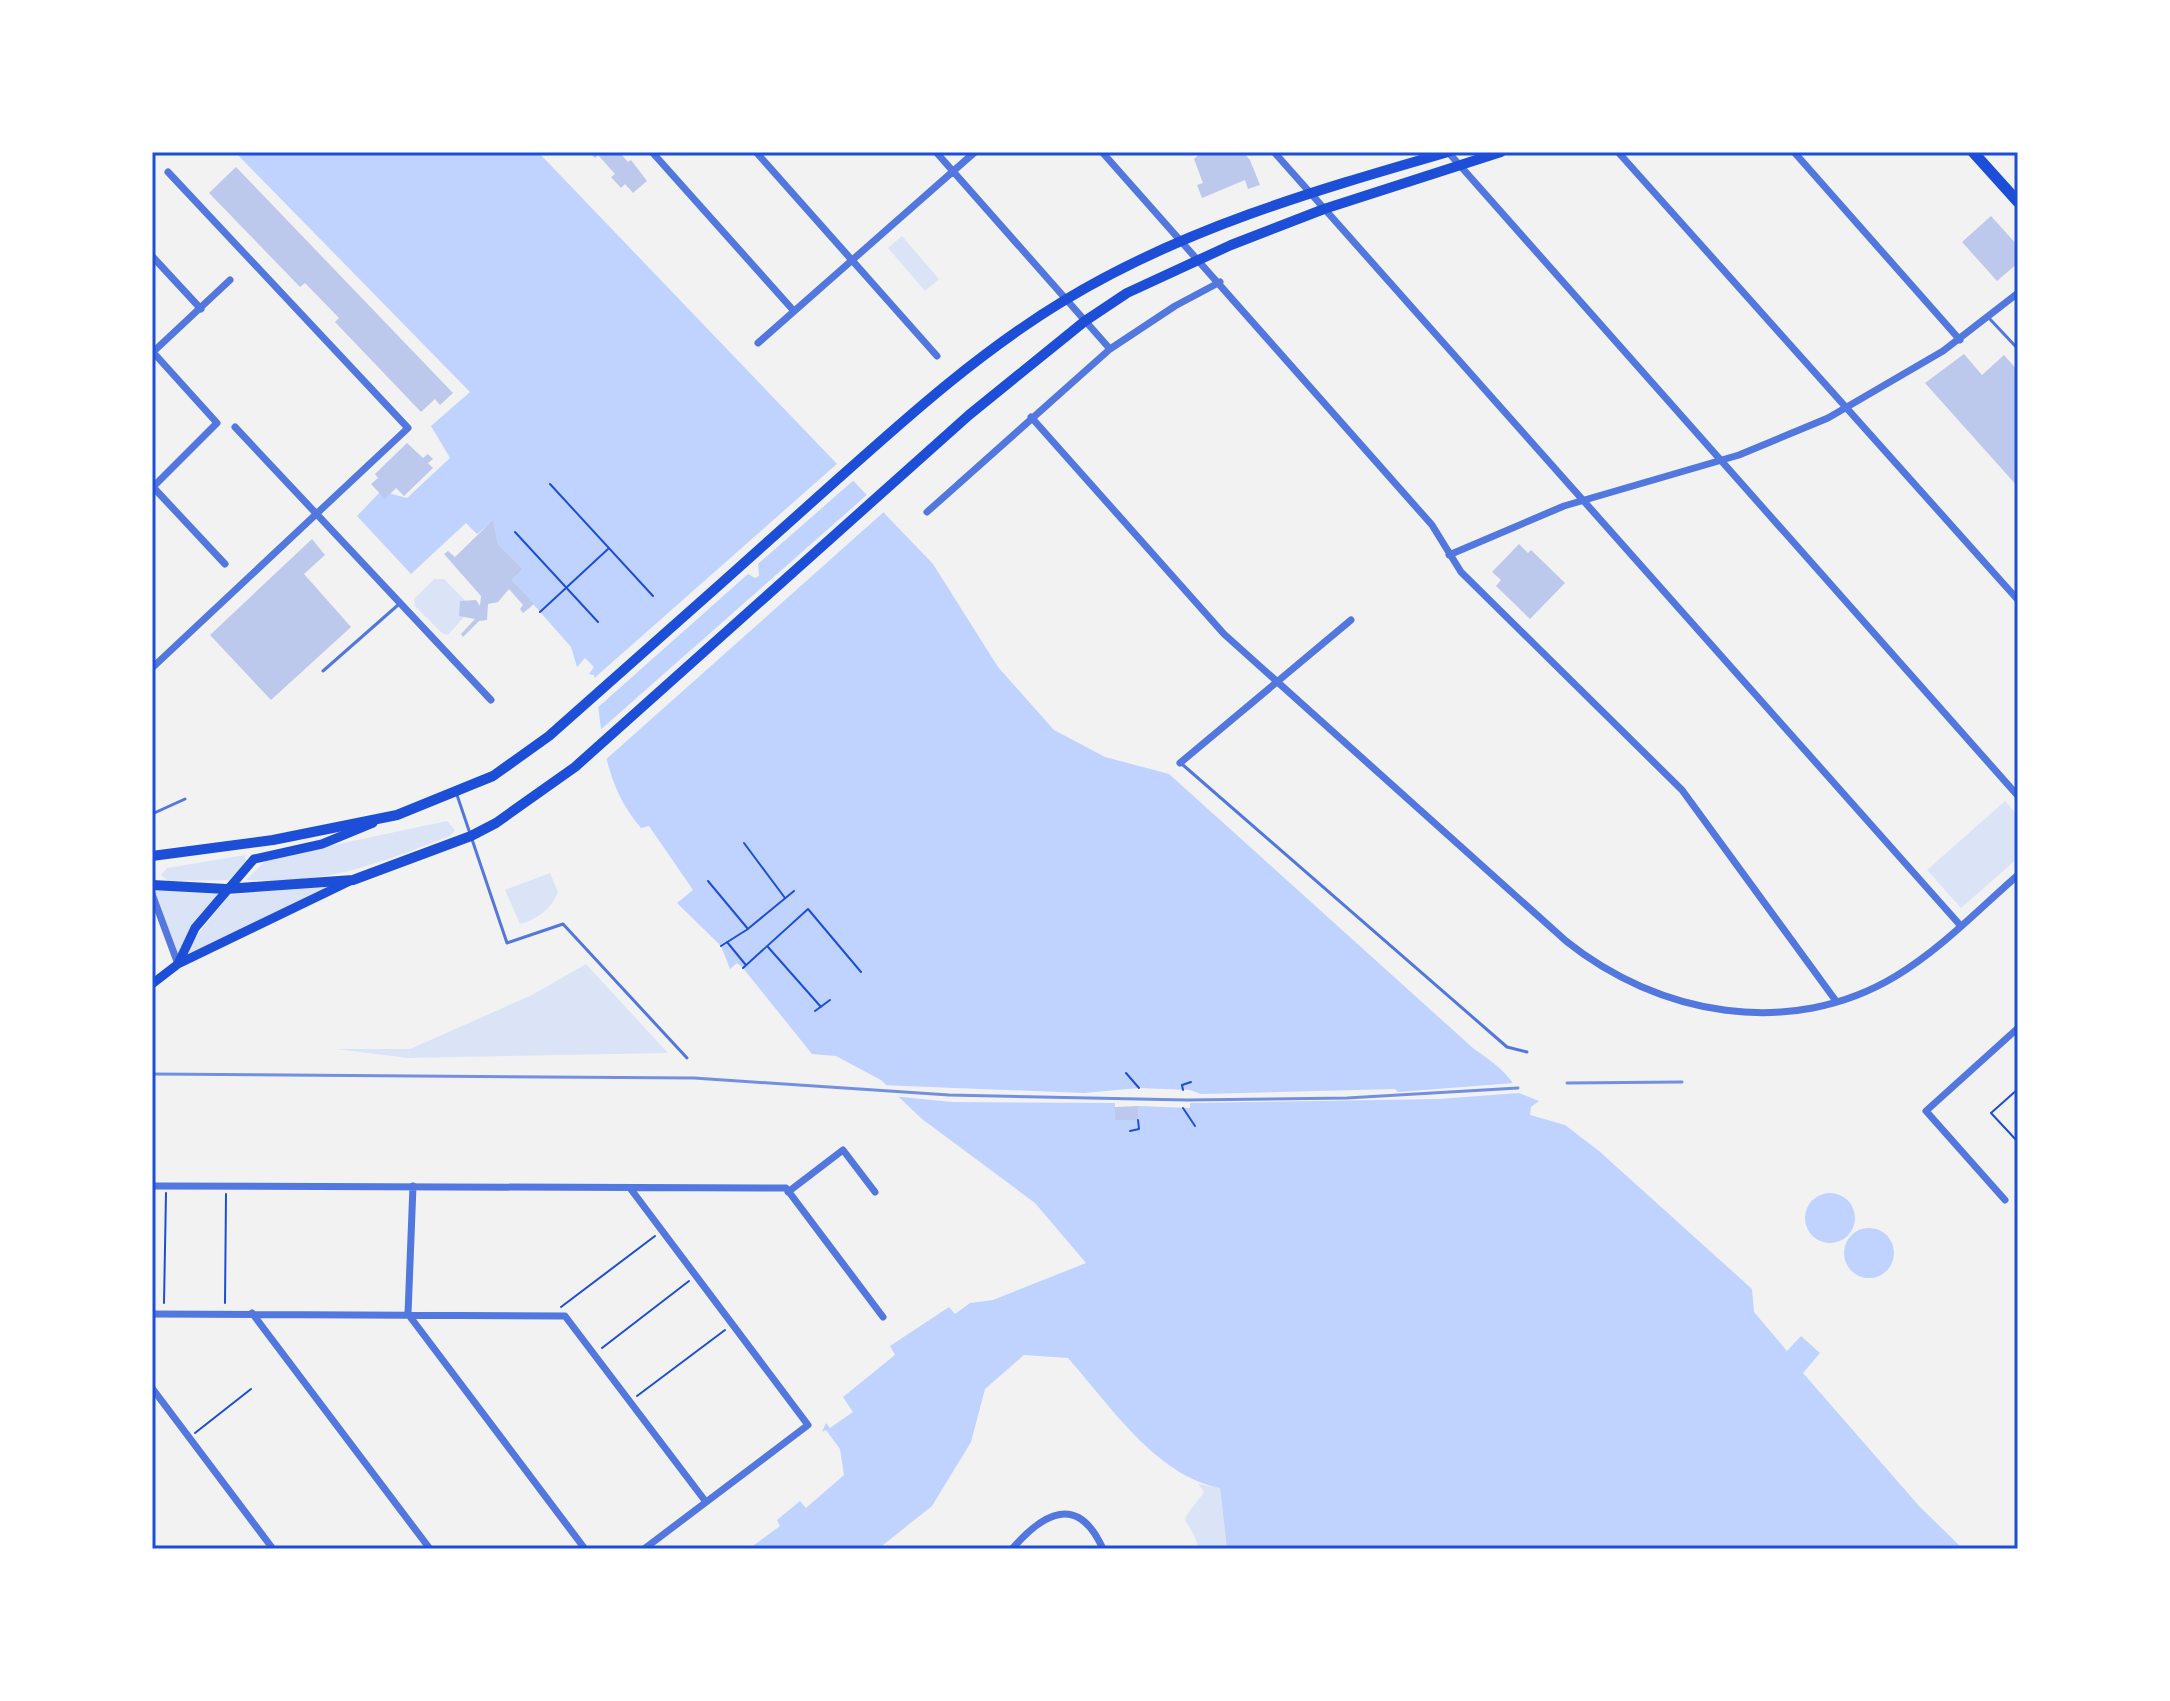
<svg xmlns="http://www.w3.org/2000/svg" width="2170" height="1701" font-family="Bitter,serif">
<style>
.green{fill:#dbe4f7}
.water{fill:#bfd3fe}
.pier{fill:#f2f2f2}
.building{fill:#bdc9ec}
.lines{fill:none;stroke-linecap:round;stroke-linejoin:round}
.path{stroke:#1d4ed8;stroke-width:2}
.service{stroke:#5277de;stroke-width:3}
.minor{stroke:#5277de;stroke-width:7}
.secondary{stroke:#1d4ed8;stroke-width:9}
.primary{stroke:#1d4ed8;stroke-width:10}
.trunk{stroke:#1d4ed8;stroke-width:11}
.rail{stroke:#7290e2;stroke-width:3}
.neatline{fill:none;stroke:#1d4ed8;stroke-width:3}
</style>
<rect width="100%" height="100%" fill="#f2f2f2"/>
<!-- green -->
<path class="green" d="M902 236 939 279 925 291 888 248Z
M434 579H444L466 601 464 617 448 635 442 633 415 606 414 599Z
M2005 801 2018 816V858L1961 908 1927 870Z
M447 821 455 830 450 836C374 865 329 884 246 880L267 859Z
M245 855 246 862 229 880 168 881 161 875 167 868Z
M550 873 558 892C552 909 536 920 520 924L505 890Z
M339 885 183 959 189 945 229 895Z
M153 887 221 892 186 936 178 956Z
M586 964 668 1053 408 1058 336 1049H410L532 995Z
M1198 1484 1220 1488 1227 1549H1199C1187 1508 1173 1534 1204 1492Z"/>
<!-- water -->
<path class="water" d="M235 152H538L933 564 998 667 1054 730 1105 757 1169 774 1474 1049C1492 1061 1509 1073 1519 1093L1539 1101 1531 1107 1530 1115 1565 1125 1599 1151 1752 1289 1754 1312 1787 1351 1801 1336 1820 1353 1803 1373 1919 1506 1963 1549H1227L1220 1488C1156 1476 1109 1404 1068 1358L1024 1355 985 1389 971 1442 932 1506 878 1549H749L780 1526 777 1520 800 1501 806 1508 844 1475 840 1449 826 1430 822 1432 826 1423 830 1428 853 1412 843 1397 895 1355 890 1346 949 1307 955 1314 970 1303 993 1300 1086 1263 1035 1203 922 1119 881 1080 836 1056 812 1054 743 968 737 963 730 969 721 946 677 903 693 890 649 826 641 828C601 781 603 733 594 675L589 674 594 667 585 658 577 667 571 647 512 580 523 569 498 544 493 521 477 534 466 523 411 574 357 516 381 491 407 498 450 458 431 426 470 392Z
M1805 1218a25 25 0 1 1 50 0a25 25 0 1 1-50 0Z
M1844 1253a25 25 0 1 1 50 0a25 25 0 1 1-50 0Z"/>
<!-- pier -->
<path class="pier" d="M839 462 855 479 758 564 759 576 755 578 748 574 595 710 591 681Z
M869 493 886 510 603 762 598 732Z
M1514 1083 1519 1093 1439 1099 1190 1103V1108L1139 1106 1138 1120H1115V1103L952 1102 892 1096 881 1085 1084 1093 1139 1088 1190 1090 1201 1094 1395 1089 1398 1092Z"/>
<!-- building -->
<path class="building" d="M589 152H619L628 162 631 160 647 181 633 193 625 184 621 188 611 177 615 174 598 155 595 158Z
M1202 152H1243L1250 160 1260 185 1248 189 1245 180 1202 198 1197 185 1203 183 1194 159Z
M236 167 453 393 440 405 435 399 421 412 335 322 339 318 305 283 300 287 209 193Z
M1991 216 2018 246V263L1997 281 1962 242Z
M1964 354 1982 375 2004 355 2018 371V487L1925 383Z
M407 443 423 458 428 454 433 459 428 463 433 468 404 496 396 488 385 499 371 484 378 478 375 474Z
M493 520 498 544 523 569 512 580 534 604 523 613 520 609 523 605 509 589 498 602 488 604 487 620 479 621 463 637 461 634 475 619 459 616 460 601 476 600 480 606 481 596 444 554 448 551 455 557Z
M312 539 325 555 304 574 351 627 271 700 210 635Z
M1519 544 1528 553 1531 550 1565 583 1530 619 1496 586 1501 580 1492 572Z
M1139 1106 1138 1120H1115V1107Z"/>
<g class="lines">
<!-- path -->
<path class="path" d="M550 484 653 596
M515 532 598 622
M540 612 608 549
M744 843 785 898
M708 881 748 929 721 946
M749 928 794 891
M727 942 745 964
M768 947 821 1007
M743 968 808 909 861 972
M815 1011 830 1000
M1126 1073 1139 1088
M2018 1089 1991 1113 2018 1142
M1183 1090 1182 1085 1191 1082
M1183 1108 1195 1126
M1130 1131 1139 1129 1138 1120
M164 1303 166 1193
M225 1303 226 1194
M561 1307 655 1236
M602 1348 689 1281
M637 1396 725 1330
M195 1433 251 1389"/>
<!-- service -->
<path class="service" d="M1988 317 2018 349
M323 671 398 605
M1183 765 1507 1047 1527 1052
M457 795 507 943 563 924 687 1058
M152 814 185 799"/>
<!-- minor -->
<path class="minor" d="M652 152 793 310
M756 152 937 356
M936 152 1110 349
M1102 152 1432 525 1461 572 1682 790 1836 1001
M1274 152 1960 925
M1448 152 2018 796
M1618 152 2018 600
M1794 152 1960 340
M152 256 201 309
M758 343 975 152
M152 351 217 423 152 488
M153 352 230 280
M1031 417 1224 634 1566 941C1658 1015 1790 1040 1896 976 1941 949 1979 909 2018 875
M235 427 491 700
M153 487 225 564
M927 512 1110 349 1175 306 1220 282
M1449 555 1564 506 1739 455 1828 418 1943 351 2018 293
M152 668 408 428 168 172
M1180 763 1351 620
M152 894 178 964
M152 1186 786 1188 883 1317
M413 1186 408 1314 585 1549
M630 1188 808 1425 644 1549
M788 1192 843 1150 875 1192
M2005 1200 1926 1111 2018 1028
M252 1313 430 1549
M152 1314 565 1316 706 1502
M152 1388 273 1549
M1012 1549C1043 1513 1078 1493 1103 1549"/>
<!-- secondary -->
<path class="secondary" d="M178 964 195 928 254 859 322 844 373 823
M152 984 178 964 350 881"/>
<!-- primary -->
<path class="primary" d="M152 856 273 840 397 815 493 776 549 736C636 659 724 581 811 503 892 431 972 356 1065 300 1184 228 1317 190 1448 152
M152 885 226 889 353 880 471 836 496 823 575 767 969 415 1085 321 1127 293 1231 245 1324 209 1501 152"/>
<!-- trunk -->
<path class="trunk" d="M1973 152 2018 202"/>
<!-- rail -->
<path class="rail" d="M152 1074 694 1078 949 1095 1187 1100 1347 1098 1518 1088
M1567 1083 1682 1082"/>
</g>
<!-- border -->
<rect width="2170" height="1701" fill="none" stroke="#ffffff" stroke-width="308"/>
<rect x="154" y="154" width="1862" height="1393" class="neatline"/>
</svg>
